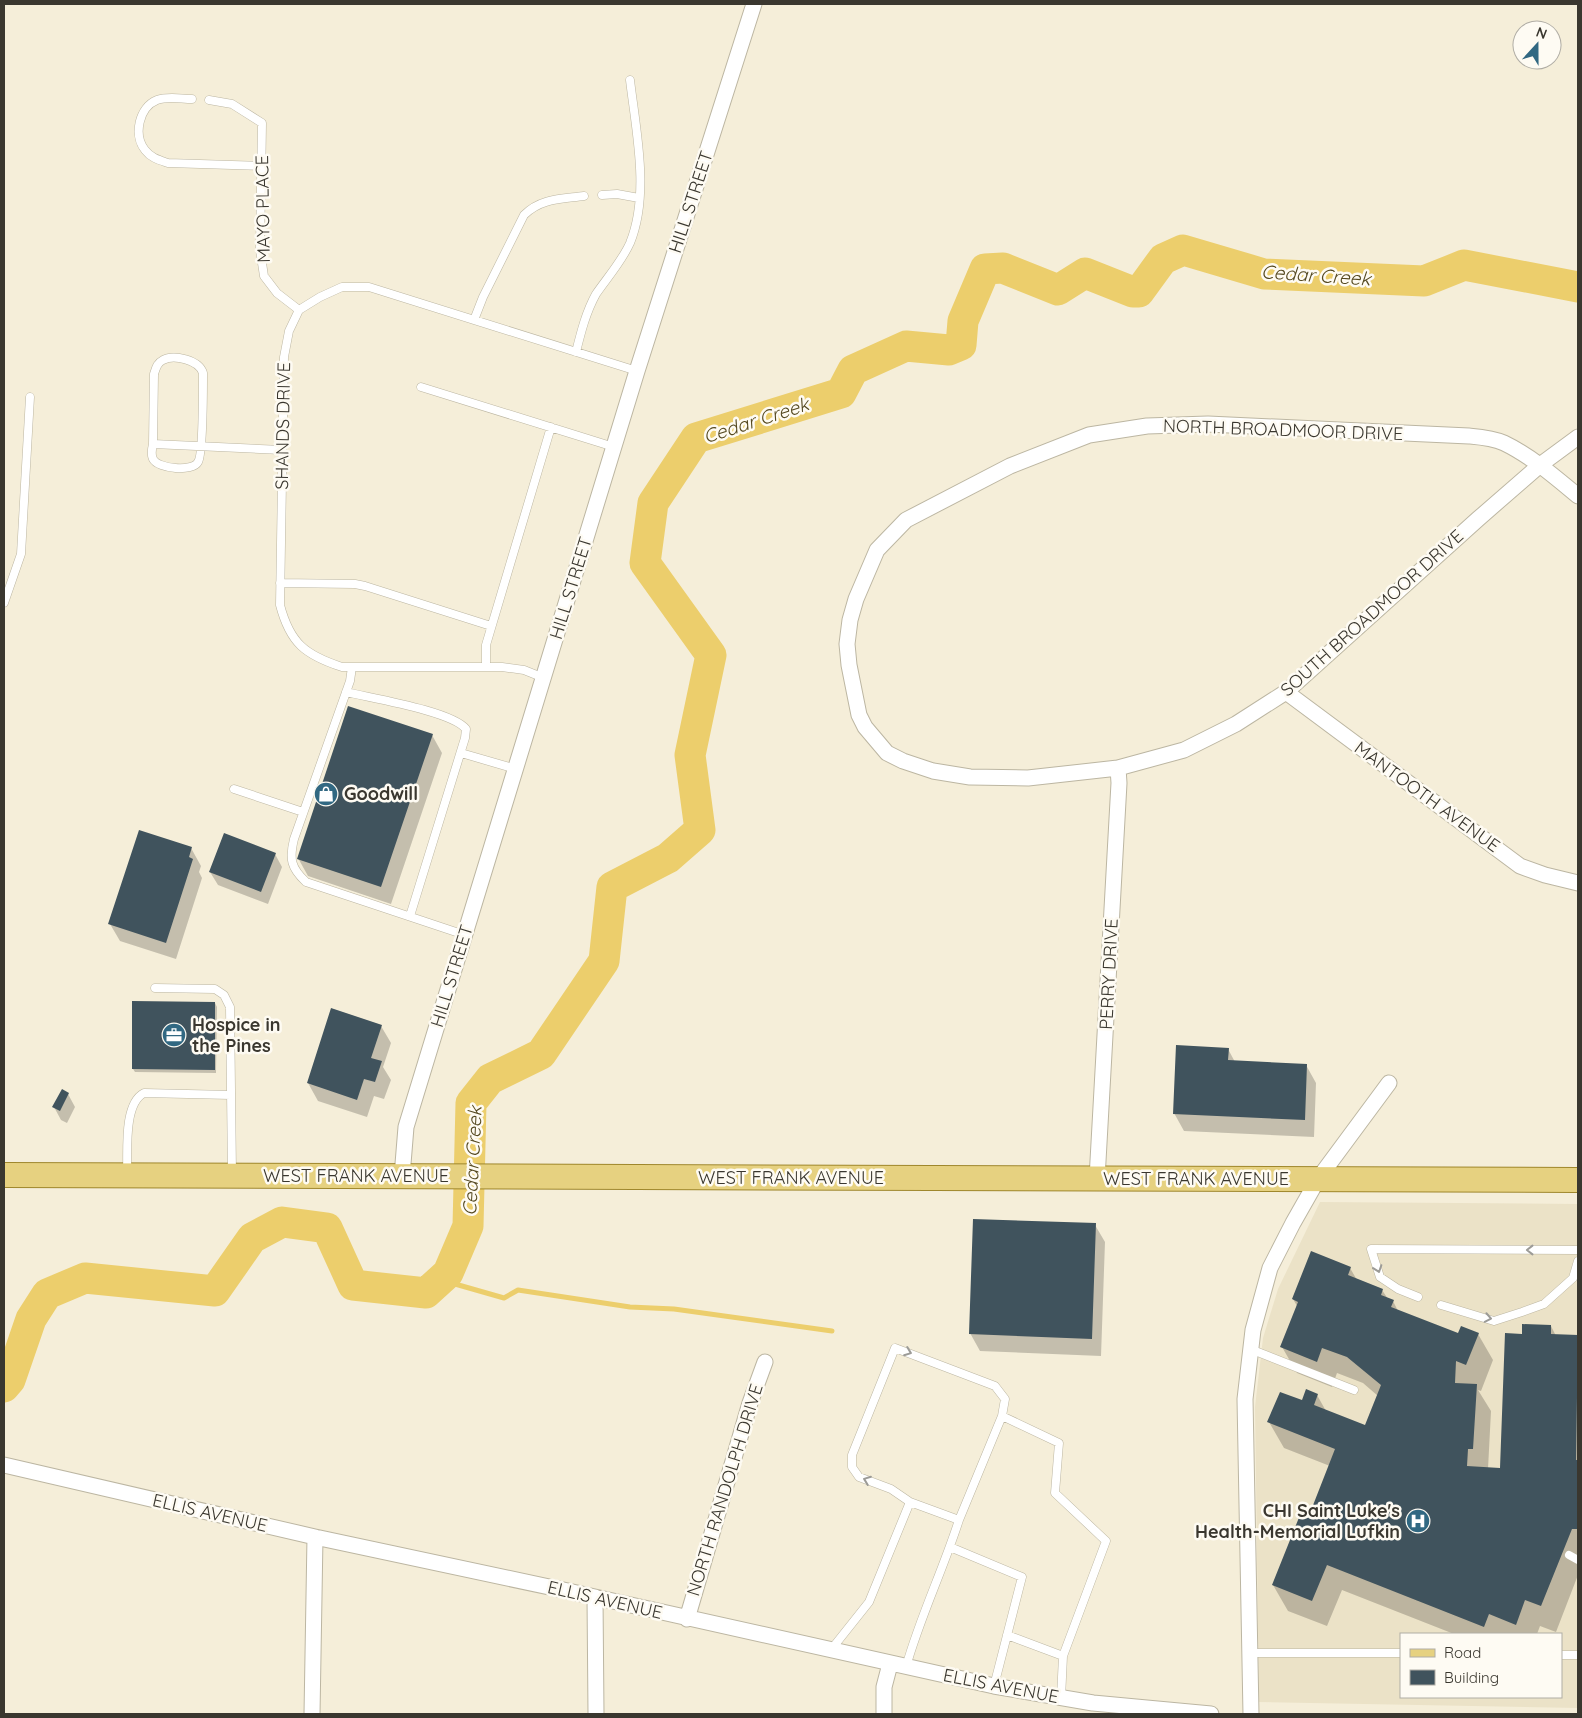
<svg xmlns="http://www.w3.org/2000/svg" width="1582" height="1718" font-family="Quicksand,sans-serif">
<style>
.built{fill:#ebe2c7;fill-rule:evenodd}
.shadow{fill:#0003}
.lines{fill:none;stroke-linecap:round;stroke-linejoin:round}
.stream{stroke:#ecce6c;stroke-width:5}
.river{stroke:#ecce6c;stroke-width:31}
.building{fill:#40535d}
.service-casing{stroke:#bcb6a2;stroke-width:9}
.minor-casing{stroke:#bcb6a2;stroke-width:17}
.primary-casing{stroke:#9f872c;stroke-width:26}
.service{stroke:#fff;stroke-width:8}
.minor{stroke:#fff;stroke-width:15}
.primary{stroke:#e6d180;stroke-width:24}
.oneway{stroke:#9c9b97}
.labels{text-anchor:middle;stroke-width:5;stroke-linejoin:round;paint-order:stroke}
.street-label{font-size:18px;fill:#3a372f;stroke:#fefbf3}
.poi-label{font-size:18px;font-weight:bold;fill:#3a372f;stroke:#fefbf3;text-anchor:start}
.water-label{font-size:19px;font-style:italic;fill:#54481f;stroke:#fefbf3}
</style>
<rect width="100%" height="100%" fill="#f5eed9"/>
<!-- built -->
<path class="built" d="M1320 1202 1578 1204V1708L1259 1702 1255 1407 1263 1338 1278 1289ZM1401 1634H1561V1697H1401Z"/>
<!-- shadow -->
<path class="shadow" d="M432 735 442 753 391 904 308 876 298 858Z
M191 848 201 866 199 872 202 878 176 959 120 941 110 924Z
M275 854 282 867 268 904 218 885 210 872Z
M215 1003 217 1007 216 1073 135 1072 133 1069Z
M381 1026 391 1043 383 1067 391 1080 384 1099 374 1096 367 1117 318 1101 308 1083Z
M1228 1049 1235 1062 1306 1065 1316 1083 1314 1137 1184 1131 1174 1113Z
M68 1094 75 1107 67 1123 61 1120 54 1107Z
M1095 1225 1105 1242 1101 1356 980 1351 970 1333Z
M1350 1268 1357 1280 1382 1290 1388 1299 1393 1301 1398 1311 1459 1335 1478 1334 1493 1360 1481 1391 1478 1390 1491 1411 1488 1469 1501 1470 1523 1335 1551 1326 1556 1336 1578 1337V1575L1556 1632 1540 1626 1537 1634H1454L1342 1590 1327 1626 1288 1611 1273 1585 1309 1520 1330 1466 1284 1448 1269 1422 1317 1395 1326 1411 1366 1426 1378 1396 1363 1383 1337 1373 1332 1387 1297 1373 1282 1347 1297 1306 1293 1299Z"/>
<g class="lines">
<!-- stream -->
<path class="stream" d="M441 1280 504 1298 518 1290 630 1307 674 1309 832 1331"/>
<!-- river -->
<path class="river" d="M4 1387 10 1380 31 1319 47 1294 85 1278 215 1291 252 1238 282 1222 327 1228 353 1285 426 1293 448 1273 468 1226 471 1103 490 1079 541 1054 604 961 612 887 668 858 700 830 690 755 711 655 645 563 653 503 696 438 841 393 853 370 906 346 949 350 961 345 963 321 985 269 1003 268 1058 290 1085 273 1133 292H1139L1163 259 1183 250 1264 274 1424 281 1464 265 1578 287"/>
</g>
<!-- building -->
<path class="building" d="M348 706 433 734 381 887 297 859Z
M139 830 192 847 189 857 193 859 166 943 108 924Z
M224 833 276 853 261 892 209 872Z
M132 1001 215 1002V1070L132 1069Z
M331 1008 382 1025 371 1058 382 1061 375 1082 364 1079 357 1100 307 1083Z
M1176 1045 1229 1048 1228 1060 1307 1064 1305 1120 1173 1114Z
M62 1089 69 1093 60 1111 52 1107Z
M973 1219 1096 1223 1092 1339 969 1334Z
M1311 1251 1351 1267 1348 1275 1383 1289 1381 1295 1394 1300 1391 1307 1458 1333 1461 1326 1479 1333 1466 1365 1456 1361 1455 1383 1477 1384 1473 1449H1468L1467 1466 1500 1468 1505 1333 1522 1334V1324L1551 1325V1334L1578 1335 1576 1460H1578V1529H1572L1541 1606 1525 1600 1516 1625 1489 1614 1484 1627 1327 1565 1312 1601 1272 1585 1300 1515 1308 1518 1335 1449 1267 1422 1280 1392 1302 1400 1306 1389 1318 1394 1314 1405 1365 1425 1381 1385 1347 1357 1322 1348 1317 1362 1280 1347 1298 1302 1292 1299Z"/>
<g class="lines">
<!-- service casing -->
<g class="service-casing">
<path id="service" d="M192 99C181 99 168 96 157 100 139 107 133 135 145 150 151 158 159 160 168 163L262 166
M209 100 232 104 262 123 260 250 264 276 277 293 299 310
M602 195 617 194 639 198
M474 320 483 297 524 215C541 198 562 199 584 196
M576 352C581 332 586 312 596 294 607 278 622 261 630 243 650 194 636 131 630 80
M421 387 614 447
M153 444C152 448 151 455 153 459 158 469 193 472 198 462 203 455 203 386 203 373 199 360 174 354 163 360 157 363 156 368 154 374L153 444 282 450
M280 583 355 584 365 586 491 626
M4 603 21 554 30 397
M352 667 350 681 294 839C289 859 291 868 306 882L465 935
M486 667V645L551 427
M544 678 524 670 502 667H342C305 655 290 643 280 605L284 357 289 331 299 310 320 297 342 287H369L637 371
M346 692C370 698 452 711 466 729L465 738 410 916
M461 753 516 769
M234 789 303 812
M155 988 215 989 224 995 230 1007 232 1174
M127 1173C128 1152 123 1104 144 1093L231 1095
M1418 1297 1398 1289 1380 1277 1371 1249 1578 1250
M1441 1305 1494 1321 1522 1312 1544 1304 1573 1278 1578 1261
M1250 1349 1354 1390
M1002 1416 1059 1443 1055 1493 1106 1541 1063 1656
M910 1502 891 1489 859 1477 852 1467V1455L895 1348 995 1386 1005 1399 1002 1416 959 1520
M950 1547 1022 1577 994 1686
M1569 1555 1578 1560
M1007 1635 1063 1656 1061 1698
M830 1651 869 1602 910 1502 959 1520C943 1570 920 1617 906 1667
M1250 1653H1401
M1561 1655H1578"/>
</g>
<!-- minor casing -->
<g class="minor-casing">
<path id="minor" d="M1578 437 1540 465 1478 519 1286 692 1236 724 1184 750 1118 768 1028 778 970 777 933 771 903 761 887 753 865 727 859 715 849 665 847 644 850 620 856 599 877 550 906 520 1010 466 1089 435 1147 426 1208 424 1469 436C1480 437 1493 438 1504 443 1531 456 1555 477 1578 496
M1286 692 1520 866 1545 875 1578 883
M402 1176 406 1127 637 371 754 4
M1097 1179 1119 783 1118 768
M4 1465 315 1537 568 1591 994 1686 1093 1703 1211 1714
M595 1597 596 1714
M687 1619 750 1403 765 1362
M312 1714 315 1537
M884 1714V1687L890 1664
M1251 1714 1245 1399 1253 1330 1270 1268 1293 1223 1318 1179 1389 1083"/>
</g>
<!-- primary casing -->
<g class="primary-casing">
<path id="primary" d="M4 1175 1578 1180"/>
</g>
<!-- service -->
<use href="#service" class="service"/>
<!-- minor -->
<use href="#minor" class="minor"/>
<!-- primary -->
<use href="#primary" class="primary"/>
</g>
<!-- one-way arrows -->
<defs><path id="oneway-chevron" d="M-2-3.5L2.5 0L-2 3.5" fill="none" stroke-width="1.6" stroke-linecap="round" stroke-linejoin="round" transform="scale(1.25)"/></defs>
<g class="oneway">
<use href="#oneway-chevron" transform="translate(1530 1250) rotate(-180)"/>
<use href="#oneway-chevron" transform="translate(1378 1269) rotate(71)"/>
<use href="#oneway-chevron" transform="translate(1488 1318) rotate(11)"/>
<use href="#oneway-chevron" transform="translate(908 1352) rotate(21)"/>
<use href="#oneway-chevron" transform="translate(867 1480) rotate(-159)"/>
</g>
<!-- icons -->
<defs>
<g id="shop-disc" transform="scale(1.25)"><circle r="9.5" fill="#316882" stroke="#fefbf3"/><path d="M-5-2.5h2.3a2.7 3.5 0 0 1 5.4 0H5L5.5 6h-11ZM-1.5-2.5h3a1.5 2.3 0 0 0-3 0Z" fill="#fff"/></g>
<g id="office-disc" transform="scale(1.25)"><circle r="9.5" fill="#316882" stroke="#fefbf3"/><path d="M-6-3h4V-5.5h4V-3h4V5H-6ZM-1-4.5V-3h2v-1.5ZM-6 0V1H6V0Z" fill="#fff"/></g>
<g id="hospital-disc" transform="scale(1.25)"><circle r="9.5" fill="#316882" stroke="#fefbf3"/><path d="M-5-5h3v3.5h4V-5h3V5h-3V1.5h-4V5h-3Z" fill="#fff"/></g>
</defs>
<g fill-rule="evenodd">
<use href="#shop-disc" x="326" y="794"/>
<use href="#office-disc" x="174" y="1035"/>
<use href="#hospital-disc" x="1418" y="1521"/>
</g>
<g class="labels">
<!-- street labels -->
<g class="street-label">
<text transform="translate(691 202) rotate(-72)" y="6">HILL STREET</text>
<text transform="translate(263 209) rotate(-91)" y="6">MAYO PLACE</text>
<text transform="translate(283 426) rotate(-89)" y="6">SHANDS DRIVE</text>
<text transform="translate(1283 430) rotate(2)" y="6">NORTH BROADMOOR DRIVE</text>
<text transform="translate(571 588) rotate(-73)" y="6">HILL STREET</text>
<text transform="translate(1372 613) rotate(-42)" y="6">SOUTH BROADMOOR DRIVE</text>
<text transform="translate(1427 797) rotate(36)" y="6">MANTOOTH AVENUE</text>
<text transform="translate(1109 974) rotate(-87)" y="6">PERRY DRIVE</text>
<text transform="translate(452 976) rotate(-73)" y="6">HILL STREET</text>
<text x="356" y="1182">WEST FRANK AVENUE</text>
<text x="791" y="1184">WEST FRANK AVENUE</text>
<text x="1196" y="1185">WEST FRANK AVENUE</text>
<text transform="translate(725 1490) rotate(-73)" y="6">NORTH RANDOLPH DRIVE</text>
<text transform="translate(210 1513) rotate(13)" y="6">ELLIS AVENUE</text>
<text transform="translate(605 1600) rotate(13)" y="6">ELLIS AVENUE</text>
<text transform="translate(1001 1686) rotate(11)" y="6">ELLIS AVENUE</text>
</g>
<!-- poi labels -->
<g class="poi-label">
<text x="344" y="800">Goodwill</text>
<text x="192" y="1031">Hospice in<tspan x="192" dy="21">the Pines</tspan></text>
<text x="1400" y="1517" text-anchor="end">CHI Saint Luke's<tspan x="1400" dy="21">Health-Memorial Lufkin</tspan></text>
</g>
<!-- water labels -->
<g class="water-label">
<text transform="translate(1316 275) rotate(4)" y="7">Cedar Creek</text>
<text transform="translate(756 420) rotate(-18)" y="7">Cedar Creek</text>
<text transform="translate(472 1161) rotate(-87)" y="7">Cedar Creek</text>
</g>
</g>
<!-- border -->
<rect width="1582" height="1718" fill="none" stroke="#3a372f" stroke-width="10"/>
<!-- legend -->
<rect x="1400" y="1633" width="162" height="65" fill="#fefbf3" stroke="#b0ada5"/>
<rect x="1410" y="1649" width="25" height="8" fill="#e6d180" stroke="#b0ada5"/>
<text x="1444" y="1658" font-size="15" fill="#3a372f">Road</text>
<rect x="1410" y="1670" width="25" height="15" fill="#40535d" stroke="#b0ada5"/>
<text x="1444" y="1683" font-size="15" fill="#3a372f">Building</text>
<!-- north arrow -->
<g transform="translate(1537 45) rotate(21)"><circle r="24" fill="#fefbf3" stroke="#b0ada5"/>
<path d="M0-4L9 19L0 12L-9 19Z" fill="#316882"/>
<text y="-8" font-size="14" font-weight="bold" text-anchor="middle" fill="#3a372f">N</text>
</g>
</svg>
